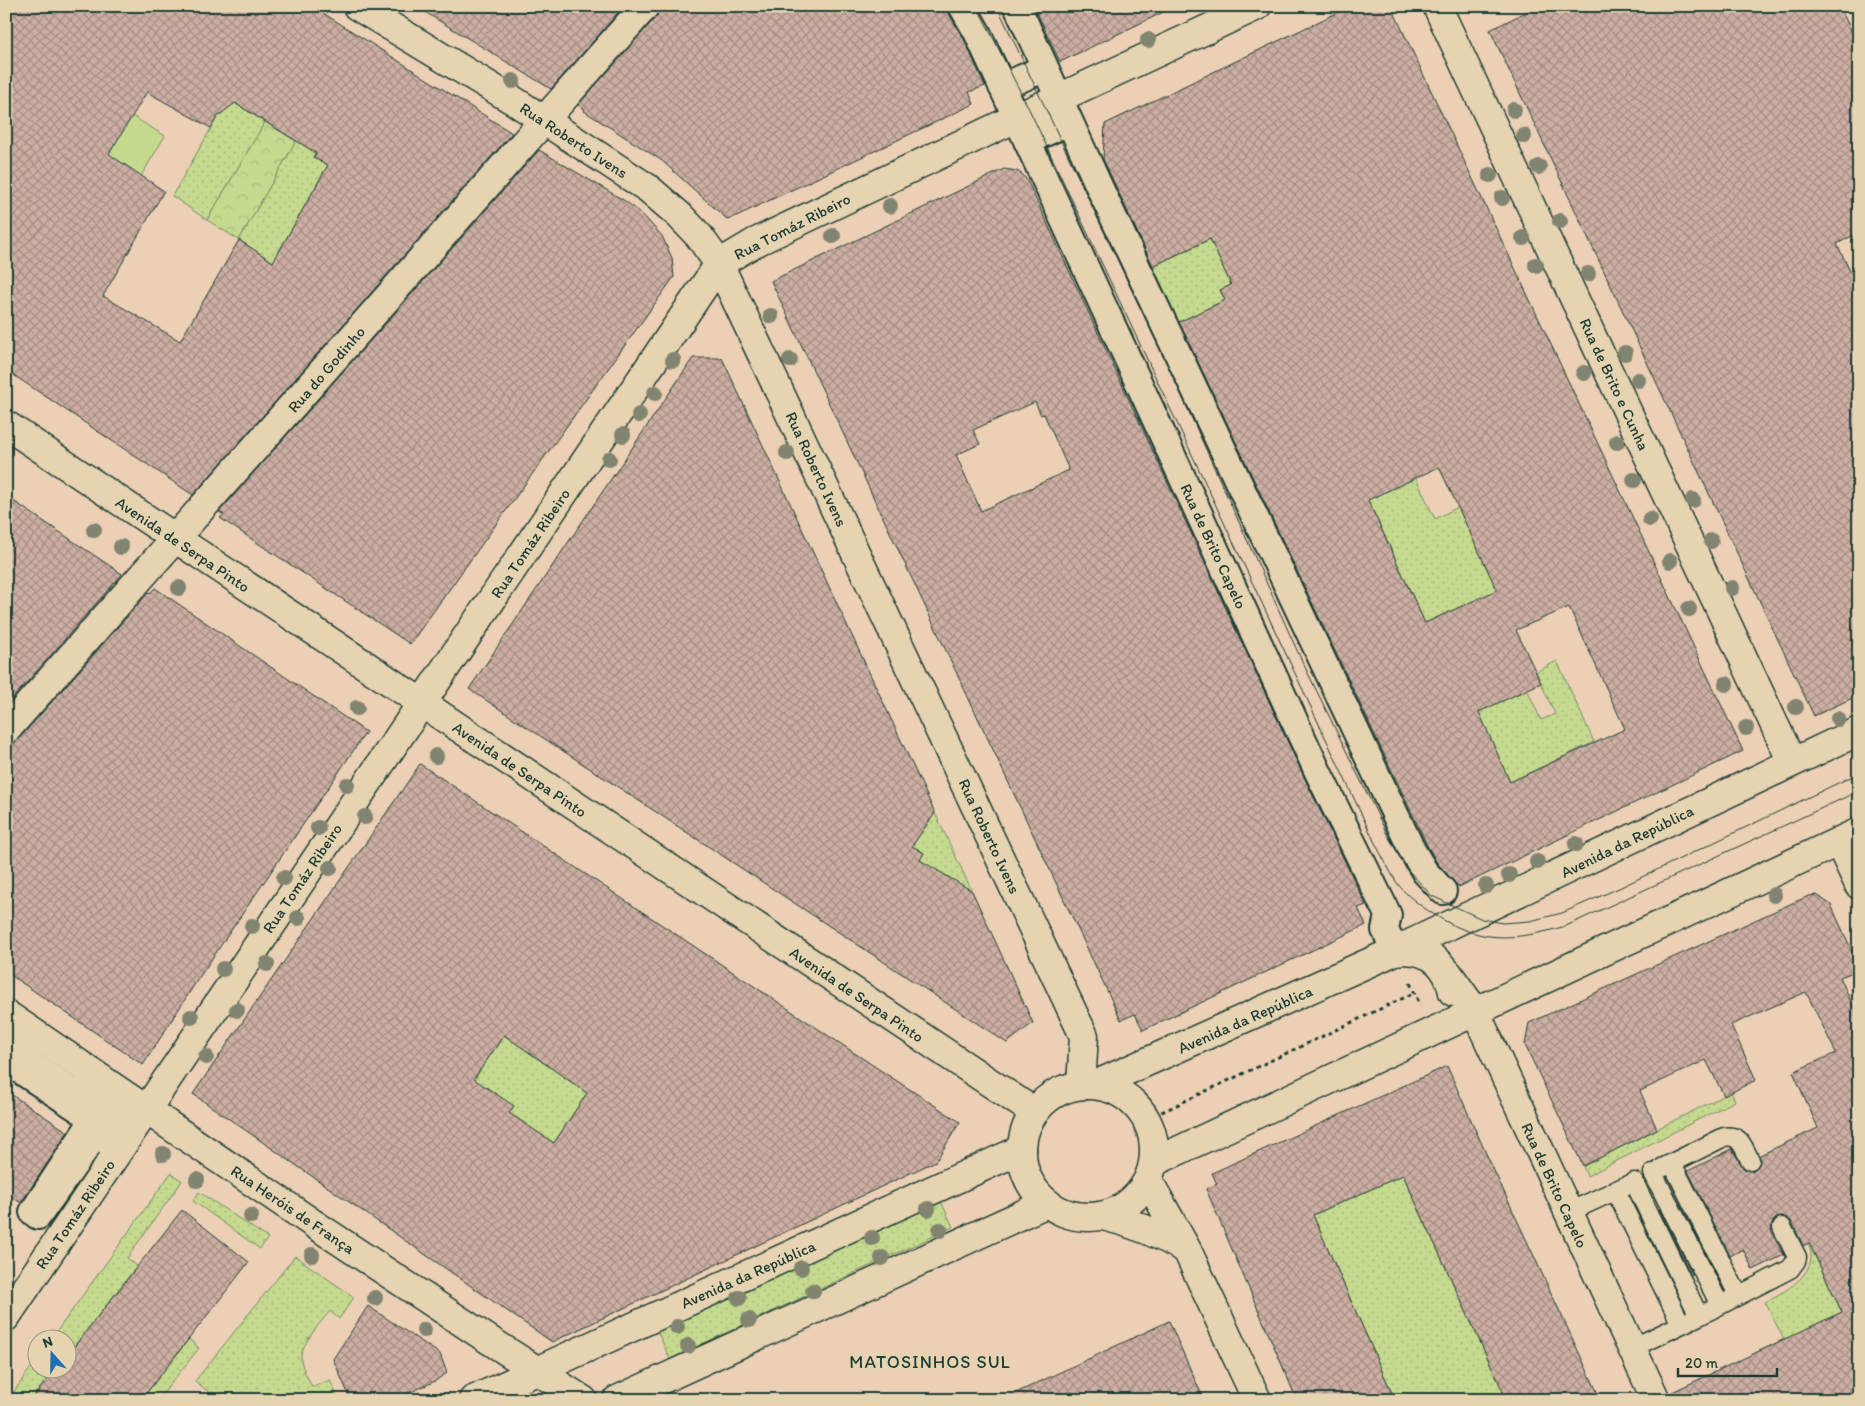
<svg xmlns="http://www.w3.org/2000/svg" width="1865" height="1406" font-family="Itim,sans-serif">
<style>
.grass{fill:#c5da8f;stroke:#728c62}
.park{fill:url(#park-crowns);stroke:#728c62}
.garden{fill:url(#garden-dots);stroke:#728c62}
.building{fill:url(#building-cross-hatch);stroke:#1f3d34;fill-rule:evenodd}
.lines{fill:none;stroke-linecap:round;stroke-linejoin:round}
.service-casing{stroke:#1f3d34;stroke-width:21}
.pedestrian-casing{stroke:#1f3d34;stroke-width:30}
.minor-casing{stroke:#1f3d34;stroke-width:31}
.tertiary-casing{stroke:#1f3d34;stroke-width:31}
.secondary-casing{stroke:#1f3d34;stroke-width:31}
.path{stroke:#1f3d34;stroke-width:3;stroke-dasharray:4 4;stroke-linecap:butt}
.service{stroke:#e6d3b1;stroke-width:18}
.pedestrian{stroke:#e6d3b1;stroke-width:26}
.minor{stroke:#e6d3b1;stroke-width:28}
.tertiary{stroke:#e6d3b1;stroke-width:28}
.secondary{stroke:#e6d3b1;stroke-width:28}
.tram{stroke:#1f3d34;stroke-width:1}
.tree{fill:#808471}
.labels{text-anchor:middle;stroke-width:5;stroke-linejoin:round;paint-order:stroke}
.street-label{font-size:16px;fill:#1f3d34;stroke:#e6d3b1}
.neighbourhood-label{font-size:18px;letter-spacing:1px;fill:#1f3d34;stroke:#e6d3b1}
</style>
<defs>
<pattern id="park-crowns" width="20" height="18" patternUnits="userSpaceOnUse" patternTransform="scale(1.25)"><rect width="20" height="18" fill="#c5da8f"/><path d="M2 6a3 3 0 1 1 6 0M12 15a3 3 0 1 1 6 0" fill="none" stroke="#a9bc7c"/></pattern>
<pattern id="garden-dots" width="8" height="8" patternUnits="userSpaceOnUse" patternTransform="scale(1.25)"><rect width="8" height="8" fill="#c5da8f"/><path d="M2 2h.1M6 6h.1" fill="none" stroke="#a9bc7c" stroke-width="1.8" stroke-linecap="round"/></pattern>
<pattern id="building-cross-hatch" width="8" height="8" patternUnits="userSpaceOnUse" patternTransform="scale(1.25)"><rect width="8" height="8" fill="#cdaea3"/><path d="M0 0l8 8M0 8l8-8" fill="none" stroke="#a68f86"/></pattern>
</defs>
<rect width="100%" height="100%" fill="#ecd0b5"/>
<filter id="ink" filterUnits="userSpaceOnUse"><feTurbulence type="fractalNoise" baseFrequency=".02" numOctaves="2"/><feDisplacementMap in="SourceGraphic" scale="10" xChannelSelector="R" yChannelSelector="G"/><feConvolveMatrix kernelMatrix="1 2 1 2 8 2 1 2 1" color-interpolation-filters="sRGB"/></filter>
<g filter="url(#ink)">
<!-- grass -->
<path class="grass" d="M132 116 165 136 141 176 80 200Z"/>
<!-- park -->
<path class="park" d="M265 122 296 141 239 240 207 220Z"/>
<!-- garden -->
<path class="garden" d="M325 91 330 128 313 157 328 165 273 262 239 240Z
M228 99 265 122 207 220 172 196Z
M1230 230 1229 281 1231 285 1220 290 1225 300 1179 322 1153 266Z
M1416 478 1435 519 1458 507 1497 590 1425 623 1368 500Z
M1557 661 1594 742 1510 782 1463 705 1527 689 1541 720 1555 714 1536 672Z
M935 813 971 889 926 946 920 860 924 853 912 846Z
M504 1035 587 1093 554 1143 509 1113 513 1106 464 1094Z
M1731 1092 1735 1101 1587 1176 1583 1166Z
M171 1173 182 1181 127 1258 137 1266 68 1354V1338H52Z
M1403 1175 1507 1400H1395L1313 1215Z
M199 1192 268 1238 260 1249 193 1201Z
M938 1195 953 1227 670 1359 655 1326Z
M1807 1239 1842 1312 1784 1340 1765 1302C1782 1292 1808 1281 1811 1258 1812 1253 1808 1244 1807 1239Z
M295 1256 354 1297 339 1319 330 1311C322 1321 301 1344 301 1357 301 1367 308 1378 312 1387L330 1380 339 1400H219L195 1381Z
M189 1339 199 1348 158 1400H141Z
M37 1359 38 1368 56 1369 31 1400H8Z"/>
<!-- building -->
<path class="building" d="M6 6H312L512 133 193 495 6 370ZM147 92 211 128 217 117 235 103 316 153 313 158 328 165 273 262 239 240 180 341 103 296 164 191 109 154Z
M415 6H624L551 89Z
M660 6H947L949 14 964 39 985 86 969 92 974 104 728 220 661 160 584 111 585 109 578 105 657 16Z
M1034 6H1176L1060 62Z
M1351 6H1391L1743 751 1459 887 1437 863 1428 847 1179 322 1225 300 1220 290 1231 285 1210 239 1153 266 1103 159 1105 124ZM1439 467 1497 590 1425 623 1368 500ZM1569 607 1625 729 1510 782 1479 712 1541 683 1516 630Z
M1538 6H1839L1859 46V232L1837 244 1859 290V695L1814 716 1490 30Z
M539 150 625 201 641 213 662 236 672 258 674 277 410 644 220 518 224 515 219 512Z
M1004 169 1017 171 1023 175 1028 182 1305 779 1366 905 1358 908 1366 925 1143 1030 1135 1014 1121 1020 771 281ZM1035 402 1041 415 1044 414 1069 470 981 511 956 455 980 444 973 430Z
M693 358H722L935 813 912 846 924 853 920 860 972 891 1033 1023 1007 1043 469 689Z
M6 496 122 574 6 706Z
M155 588 366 732 198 979 143 1065 6 972V745H11L18 740 149 592 150 593Z
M420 764 880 1070 960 1122 936 1161 552 1342 193 1094ZM504 1035 587 1093 554 1143 509 1113 514 1106 474 1079Z
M1817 895 1831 905 1859 966V970L1840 977 1859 1019V1400H1671L1670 1393 1842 1312 1809 1243 1803 1246 1792 1222 1787 1218 1778 1217 1773 1221 1771 1226 1772 1232 1784 1255 1753 1270 1743 1249 1730 1256 1688 1171 1732 1149 1744 1169 1749 1171 1754 1170 1759 1165 1760 1155 1818 1128 1793 1072 1836 1053 1806 992 1731 1025 1756 1080 1724 1096 1706 1060 1640 1091 1657 1129 1583 1166 1525 1045 1529 1023 1797 901 1809 896Z
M1447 1066 1484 1149 1601 1400H1507L1403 1175 1313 1215 1395 1400H1297L1206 1189 1217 1184 1212 1173Z
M6 1091 68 1132 21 1203 6 1193Z
M1659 1209 1693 1275H1691Z
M182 1210 249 1262 141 1400H31L56 1368H68V1354Z
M368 1306 440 1354 447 1373 435 1381 394 1400H351L333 1359Z
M1169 1321 1204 1400H1001Z"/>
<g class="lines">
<!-- service casing -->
<g class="service-casing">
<path id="service" d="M1672 1163 1738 1295
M1662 1168 1724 1137C1741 1134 1743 1147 1750 1160
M1653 1173 1720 1305
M1615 1190 1681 1324
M1569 1212 1634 1182 1699 1316 1632 1348
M1699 1316 1790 1269 1796 1261 1797 1257 1782 1227"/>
</g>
<!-- pedestrian casing -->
<g class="pedestrian-casing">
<path id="pedestrian" d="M962 6 977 32 1318 772 1388 915 1385 930 1395 951
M1017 6 1103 195 1412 850 1425 872 1443 891
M1002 87 1045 68
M1027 141 1069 122
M6 1046 80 1097 89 1084 115 1103 119 1114 116 1123 104 1140 96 1134 38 1216 33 1212 94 1119 6 1061"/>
</g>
<!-- minor casing -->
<g class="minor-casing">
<path id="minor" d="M357 6 516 102 649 189 680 216 699 236 719 264 1084 1036 1081 1085
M1437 6 1792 762
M6 730 645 6
M1839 842 1859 885
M6 1317 719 264"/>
</g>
<!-- tertiary casing -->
<g class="tertiary-casing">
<path id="tertiary" d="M719 264 754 243 1016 118 1257 6
M6 1014 311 1222 483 1336 583 1400
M473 1400 1022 1149
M617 1400 1047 1203"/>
</g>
<!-- secondary casing -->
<g class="secondary-casing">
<path id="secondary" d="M6 425 1034 1112
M1395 951C1425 947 1447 961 1453 992
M1448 973 1475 1011 1656 1400
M1022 1151a66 66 0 1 1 132 0a66 66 0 1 1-132 0Z
M1095 1085 1395 951 1859 731
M1154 1162 1859 832
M1148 1180 1187 1250 1257 1400
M1103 1216C1134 1223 1160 1234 1187 1250"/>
</g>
<!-- path -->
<path class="path" d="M1410 983 1420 1005
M1147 1119 1414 993"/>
<!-- service -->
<use href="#service" class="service"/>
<!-- pedestrian -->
<use href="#pedestrian" class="pedestrian"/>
<!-- minor -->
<use href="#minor" class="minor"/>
<!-- tertiary -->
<use href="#tertiary" class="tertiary"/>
<!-- secondary -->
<use href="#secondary" class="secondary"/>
<!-- tram -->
<path class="tram" d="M977 6 1030 111 1375 843C1382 856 1389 870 1397 883 1406 895 1419 905 1432 913 1479 944 1514 941 1566 926L1859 791
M997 6 1175 381 1301 659 1388 836 1408 870 1432 896 1482 919 1503 923 1530 921 1562 913 1619 888 1859 773"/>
</g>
<!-- trees -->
<g class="tree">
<circle cx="1148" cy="40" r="8"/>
<circle cx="513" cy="81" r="8"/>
<circle cx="1514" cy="110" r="8"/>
<circle cx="1524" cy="136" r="8"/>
<circle cx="1539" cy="167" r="8"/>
<circle cx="1490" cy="175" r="8"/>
<circle cx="1502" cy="198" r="8"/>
<circle cx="890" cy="206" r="8"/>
<circle cx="1560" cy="221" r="8"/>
<circle cx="833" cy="236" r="8"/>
<circle cx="1523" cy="238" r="8"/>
<circle cx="1536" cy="265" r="8"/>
<circle cx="1588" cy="274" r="8"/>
<circle cx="771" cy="316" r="8"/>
<circle cx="1625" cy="353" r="8"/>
<circle cx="673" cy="360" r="8"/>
<circle cx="790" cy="360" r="8"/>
<circle cx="1584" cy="373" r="8"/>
<circle cx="1638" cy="380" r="8"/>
<circle cx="655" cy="393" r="8"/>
<circle cx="639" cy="415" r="8"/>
<circle cx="623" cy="435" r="8"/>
<circle cx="1617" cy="442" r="8"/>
<circle cx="787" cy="453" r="8"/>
<circle cx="609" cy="459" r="8"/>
<circle cx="1634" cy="480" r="8"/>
<circle cx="1693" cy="500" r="8"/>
<circle cx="1650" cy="519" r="8"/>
<circle cx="94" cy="530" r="8"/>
<circle cx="1711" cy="541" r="8"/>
<circle cx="121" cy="547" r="8"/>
<circle cx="1670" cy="561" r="8"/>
<circle cx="179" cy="588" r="8"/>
<circle cx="1732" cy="588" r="8"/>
<circle cx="1689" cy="609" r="8"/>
<circle cx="1726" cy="684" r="8"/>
<circle cx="1796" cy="707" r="8"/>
<circle cx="357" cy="708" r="8"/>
<circle cx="1838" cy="719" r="8"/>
<circle cx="1746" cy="728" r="8"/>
<circle cx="436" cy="756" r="8"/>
<circle cx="347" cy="785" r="8"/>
<circle cx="365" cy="817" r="8"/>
<circle cx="318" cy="828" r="8"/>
<circle cx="1576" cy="844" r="8"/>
<circle cx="1537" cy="862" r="8"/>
<circle cx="330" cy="868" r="8"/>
<circle cx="1509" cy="875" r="8"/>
<circle cx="284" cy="878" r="8"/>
<circle cx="1486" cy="886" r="8"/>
<circle cx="1774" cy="895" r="8"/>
<circle cx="298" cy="918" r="8"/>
<circle cx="252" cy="926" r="8"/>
<circle cx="267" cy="964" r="8"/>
<circle cx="223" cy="969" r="8"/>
<circle cx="237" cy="1010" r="8"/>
<circle cx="191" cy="1017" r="8"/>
<circle cx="206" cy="1057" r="8"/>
<circle cx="163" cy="1154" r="8"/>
<circle cx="197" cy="1180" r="8"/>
<circle cx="928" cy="1209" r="8"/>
<circle cx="251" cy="1216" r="8"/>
<circle cx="940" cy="1230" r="8"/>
<circle cx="872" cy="1238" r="8"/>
<circle cx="312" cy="1255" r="8"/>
<circle cx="882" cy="1258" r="8"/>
<circle cx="801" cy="1268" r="8"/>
<circle cx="813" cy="1291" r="8"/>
<circle cx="375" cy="1298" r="8"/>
<circle cx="739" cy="1298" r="8"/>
<circle cx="749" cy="1320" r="8"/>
<circle cx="677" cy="1327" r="8"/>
<circle cx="424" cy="1330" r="8"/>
<circle cx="688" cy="1346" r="8"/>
</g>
</g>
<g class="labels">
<!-- street labels -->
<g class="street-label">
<text transform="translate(574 140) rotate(33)" y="6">Rua Roberto Ivens</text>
<text transform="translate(792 226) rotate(-27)" y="6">Rua Tomáz Ribeiro</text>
<text transform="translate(326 369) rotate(-49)" y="6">Rua do Godinho</text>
<text transform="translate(1615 384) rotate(65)" y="6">Rua de Brito e Cunha</text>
<text transform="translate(817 469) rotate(65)" y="6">Rua Roberto Ivens</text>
<text transform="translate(530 543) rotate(-56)" y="6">Rua Tomáz Ribeiro</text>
<text transform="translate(183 544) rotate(34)" y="6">Avenida de Serpa Pinto</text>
<text transform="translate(1214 546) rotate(65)" y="6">Rua de Brito Capelo</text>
<text transform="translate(520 769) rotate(34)" y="6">Avenida de Serpa Pinto</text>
<text transform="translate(990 836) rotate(65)" y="6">Rua Roberto Ivens</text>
<text transform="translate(1627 841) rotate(-26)" y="6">Avenida da República</text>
<text transform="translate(302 878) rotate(-56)" y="6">Rua Tomáz Ribeiro</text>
<text transform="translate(857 994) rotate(34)" y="6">Avenida de Serpa Pinto</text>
<text transform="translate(1245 1019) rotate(-24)" y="6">Avenida da República</text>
<text transform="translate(1555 1185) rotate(65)" y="6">Rua de Brito Capelo</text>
<text transform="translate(293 1209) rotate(34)" y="6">Rua Heróis de França</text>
<text transform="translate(75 1214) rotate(-56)" y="6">Rua Tomáz Ribeiro</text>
<text transform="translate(748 1274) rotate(-24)" y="6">Avenida da República</text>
</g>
<!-- neighbourhood labels -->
<g class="neighbourhood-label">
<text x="930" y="1368">MATOSINHOS SUL</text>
</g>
</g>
<!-- margin -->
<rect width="1865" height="1406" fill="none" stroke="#e6d3b1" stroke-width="25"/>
<rect x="12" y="12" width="1840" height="1381" fill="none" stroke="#1f3d34" stroke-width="2" filter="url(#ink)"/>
<!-- north arrow -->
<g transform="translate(52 1354) rotate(340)"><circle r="24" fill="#e6d3b1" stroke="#96977f"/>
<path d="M0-4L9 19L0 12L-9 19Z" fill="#1f6fb2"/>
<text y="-8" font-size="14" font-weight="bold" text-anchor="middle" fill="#1f3d34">N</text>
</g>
<!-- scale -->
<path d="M1678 1368v8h99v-8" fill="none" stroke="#1f3d34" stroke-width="2.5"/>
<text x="1685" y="1368" font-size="15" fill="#1f3d34" stroke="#e6d3b1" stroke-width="4" paint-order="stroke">20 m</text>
</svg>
